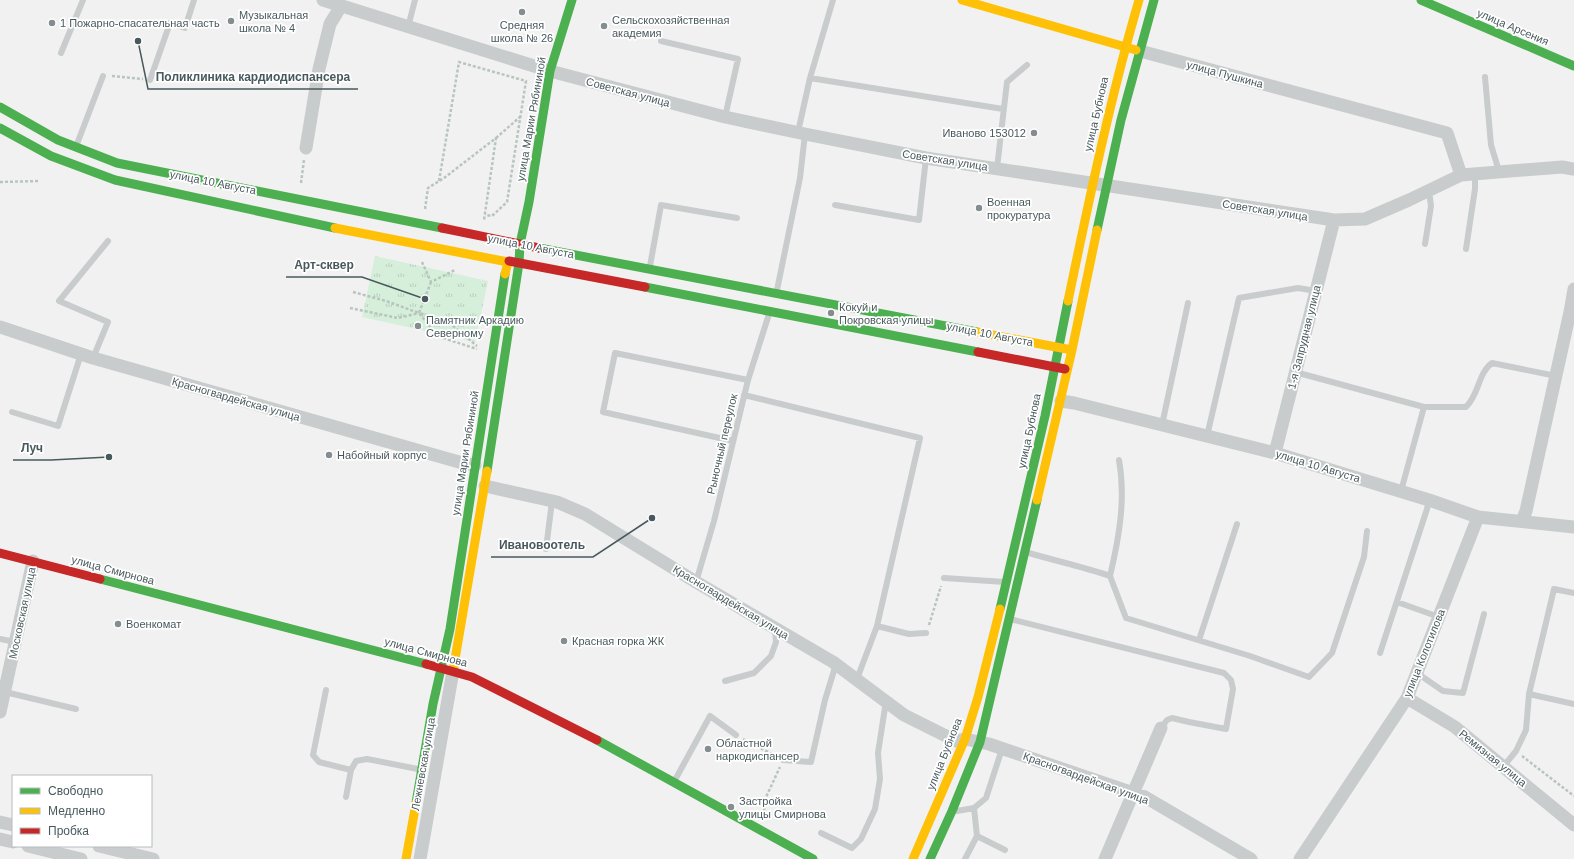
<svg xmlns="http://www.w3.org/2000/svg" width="1574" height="859" font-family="Arial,sans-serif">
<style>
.park{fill:url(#park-tufts)}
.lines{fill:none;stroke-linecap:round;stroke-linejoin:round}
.path{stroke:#b8c5be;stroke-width:2.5;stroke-dasharray:3 2;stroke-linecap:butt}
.lane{stroke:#c8cccd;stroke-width:6}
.street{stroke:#c8cccd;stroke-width:13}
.fast{stroke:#4caf50;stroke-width:9}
.slow{stroke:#ffc107;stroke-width:9}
.jam{stroke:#c62828;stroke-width:9}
.poi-dot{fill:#848e91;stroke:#fff;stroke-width:1.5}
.labels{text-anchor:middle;stroke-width:3.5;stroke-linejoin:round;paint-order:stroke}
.poi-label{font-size:11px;fill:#48595d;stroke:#fff;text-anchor:start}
.street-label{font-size:11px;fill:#48595d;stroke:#fff}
.leader{fill:none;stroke:#48595d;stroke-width:1.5}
.callout-dot{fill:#48595d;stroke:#fff;stroke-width:1.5}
.callout-label{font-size:12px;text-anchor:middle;font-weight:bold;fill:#48595d;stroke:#fff;stroke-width:3.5;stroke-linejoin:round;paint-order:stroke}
</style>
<defs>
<pattern id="park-tufts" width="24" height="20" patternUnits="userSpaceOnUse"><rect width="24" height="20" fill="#d6efda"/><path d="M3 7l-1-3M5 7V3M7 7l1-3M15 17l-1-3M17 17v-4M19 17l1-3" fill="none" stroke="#b9cfbe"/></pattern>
</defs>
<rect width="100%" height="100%" fill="#f2f1f1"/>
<!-- park -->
<path class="park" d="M375 256 488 281 475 342 362 317Z"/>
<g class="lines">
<!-- path -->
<path class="path" d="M112 76 143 79
M496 138 520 117
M439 181 459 62 526 81 507 202 492 216 485 215
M0 182 40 181
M301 183 304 160
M425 209 428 188 444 178 496 138 484 220
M422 262 431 282 455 270
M431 282 419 313 446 320 477 346
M353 292 386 301 419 313 437 336 477 349
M350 308 398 318 419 313
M929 625 941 586
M743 739 776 756
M1522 756 1574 796
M764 811 766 797 780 767"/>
<!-- lane -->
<path class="lane" d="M408 27 415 0
M661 41 738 59 725 117
M61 53 83 0
M1485 77 1491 145 1499 171
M810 78 833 0
M150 80 170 23 185 28 194 0
M798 132 810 78 1003 109
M77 144 103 76
M997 168 1007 82 1027 65
M835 205 919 220 926 158
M1425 244 1431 206 1429 191
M1466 249 1475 189V173
M650 266 661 205 737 218
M777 290 800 178 805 134
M93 358 108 322 59 301 108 241
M1295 372 1424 407
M744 395 920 438 877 626 909 634 926 633
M12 412 58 426 81 354
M1162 425 1188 303
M1207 436 1239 298 1298 288 1316 291
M733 441 603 412 615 353 748 380
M1401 491 1424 407H1466C1479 395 1478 373 1492 363L1556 376
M546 549 552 501
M1029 553C1056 561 1084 567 1110 576L1126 618 1250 656 1309 677 1332 653 1364 557 1367 531
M1110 576C1119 538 1126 499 1119 460
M944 578 1005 582
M696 582 714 521 748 380 769 314
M1574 593 1554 589 1529 694 1574 704
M1397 602 1439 617
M1014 620 1224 673 1231 680 1233 689 1226 729 1189 722 1172 718 1167 720 1161 728
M0 639 15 642
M1199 640 1237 524
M1380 653 1427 509 1429 500
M1417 673 1443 691 1463 693 1484 614
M857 679 877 626
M725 681 754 673 771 656 776 642 775 629
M326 690 313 755 319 762 351 770
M5 692 76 709
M783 760 811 762 825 700 836 664
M1503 767 1516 751 1526 730 1529 694
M675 780 710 716 736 735
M346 797 351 770 356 761 367 759 418 769
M974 808 977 836 1005 850
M957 811 974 808 986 798 1002 749
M821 833 852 848 861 839 875 809 880 779 878 753 886 701
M965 859 977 836"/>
<!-- street -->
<path class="street" d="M323 0 550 71 725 117 805 134 926 158 1334 220 1365 219 1409 200 1461 175 1562 167 1573 169
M1140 51 1447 133 1461 175
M306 148 319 69 330 24 341 6
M0 327 93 358 459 462 475 465
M1061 401 1074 403 1275 453 1429 500 1478 517 1574 527
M1275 453 1334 220
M485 486 557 502 585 514 696 582 833 662 904 715 956 741 965 739 989 744 1145 797 1251 859
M1522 521 1526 511 1570 312 1574 289
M1407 698 1455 727 1574 825
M0 712 33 561
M0 822 13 825
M0 839 13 842
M28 846 81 859
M99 846 153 859
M420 859 453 671
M1105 859 1161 728
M1300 859 1407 698 1478 517"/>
<!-- fast -->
<path class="fast" d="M1421 0 1574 66
M0 107 58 140 117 163 442 228
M0 128 51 156 115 180 335 228
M1097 230 1121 120 1154 0
M539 248 977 332
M645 287 978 352
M487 471 519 263 520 244 529 202 550 71 572 0
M100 579 426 664
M1000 609 1045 416 1068 301
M597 740 813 859
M416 803 433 704 450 629 505 274
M930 859 952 811 980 742 1037 500"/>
<!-- slow -->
<path class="slow" d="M962 0 1136 50
M335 228 508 262 505 274
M1068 301C1089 200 1110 99 1139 0
M977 332 1072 350 1037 500
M1072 350 1097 230
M453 671 487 471
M406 859 416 803
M913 859 965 739 978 697 1000 609"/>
<!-- jam -->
<path class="jam" d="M442 228 539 248
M509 261 645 287
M978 352 1065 369
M0 553 100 579
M426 664 472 677 597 740"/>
</g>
<!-- markers -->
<g class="poi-dot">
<circle cx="522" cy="12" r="4"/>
<circle cx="231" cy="21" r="4"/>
<circle cx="52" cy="23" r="4"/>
<circle cx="604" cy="26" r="4"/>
<circle cx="1034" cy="133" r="4"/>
<circle cx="979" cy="208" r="4"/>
<circle cx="831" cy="313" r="4"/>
<circle cx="418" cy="326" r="4"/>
<circle cx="329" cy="455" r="4"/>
<circle cx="118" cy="624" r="4"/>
<circle cx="564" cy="641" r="4"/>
<circle cx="708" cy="749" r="4"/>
<circle cx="731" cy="807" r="4"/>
</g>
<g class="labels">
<!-- poi labels -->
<g class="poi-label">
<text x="239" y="19">Музыкальная<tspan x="239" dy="13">школа № 4</tspan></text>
<text x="612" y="24">Сельскохозяйственная<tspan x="612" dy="13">академия</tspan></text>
<text x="60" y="27">1 Пожарно-спасательная часть</text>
<text x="522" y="29" text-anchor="middle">Средняя<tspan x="522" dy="13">школа № 26</tspan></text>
<text x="1026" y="137" text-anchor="end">Иваново 153012</text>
<text x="987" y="206">Военная<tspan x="987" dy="13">прокуратура</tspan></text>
<text x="839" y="311">Кокуй и<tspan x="839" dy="13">Покровская улицы</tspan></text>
<text x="426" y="324">Памятник Аркадию<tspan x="426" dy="13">Северному</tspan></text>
<text x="337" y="459">Набойный корпус</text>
<text x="126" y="628">Военкомат</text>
<text x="572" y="645">Красная горка ЖК</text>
<text x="716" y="747">Областной<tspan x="716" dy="13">наркодиспансер</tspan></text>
<text x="739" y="805">Застройка<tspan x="739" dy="13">улицы Смирнова</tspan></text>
</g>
<!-- street labels -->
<g class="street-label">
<text transform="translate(1513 27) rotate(23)" y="4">улица Арсения</text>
<text transform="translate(1225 74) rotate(15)" y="4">улица Пушкина</text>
<text transform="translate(628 92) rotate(15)" y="4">Советская улица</text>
<text transform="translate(1096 114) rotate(-77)" y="4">улица Бубнова</text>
<text transform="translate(531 119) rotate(-80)" y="4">улица Марии Рябининой</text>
<text transform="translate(945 160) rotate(9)" y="4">Советская улица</text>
<text transform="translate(213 182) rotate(11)" y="4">улица 10 Августа</text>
<text transform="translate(1265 210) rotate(9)" y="4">Советская улица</text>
<text transform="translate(531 246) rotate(11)" y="4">улица 10 Августа</text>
<text transform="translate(990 334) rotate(11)" y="4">улица 10 Августа</text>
<text transform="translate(1304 337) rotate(-76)" y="4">1-я Запрудная улица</text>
<text transform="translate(236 399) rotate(16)" y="4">Красногвардейская улица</text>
<text transform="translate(1029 431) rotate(-78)" y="4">улица Бубнова</text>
<text transform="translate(722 444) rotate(-77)" y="4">Рыночный переулок</text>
<text transform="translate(465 453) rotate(-81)" y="4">улица Марии Рябининой</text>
<text transform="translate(1318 466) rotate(17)" y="4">улица 10 Августа</text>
<text transform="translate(113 570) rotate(15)" y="4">улица Смирнова</text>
<text transform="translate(731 602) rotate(31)" y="4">Красногвардейская улица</text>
<text transform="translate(22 613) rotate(-78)" y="4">Московская улица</text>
<text transform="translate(426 652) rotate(15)" y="4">улица Смирнова</text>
<text transform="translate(1424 653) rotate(-68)" y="4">улица Колотилова</text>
<text transform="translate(944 754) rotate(-68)" y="4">улица Бубнова</text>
<text transform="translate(1493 758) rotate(39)" y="4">Ремизная улица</text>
<text transform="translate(423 764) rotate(-80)" y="4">Лежневская улица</text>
<text transform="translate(1086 778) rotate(20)" y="4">Красногвардейская улица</text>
</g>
</g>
<!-- callouts -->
<path class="leader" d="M138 41L148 89H358M425 299L362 277H286M109 457L51 460H13M652 518L593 557H491"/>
<g class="callout-dot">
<circle cx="138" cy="41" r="4"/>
<circle cx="425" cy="299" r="4"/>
<circle cx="109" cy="457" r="4"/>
<circle cx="652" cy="518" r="4"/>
</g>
<g class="callout-label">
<text x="253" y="81">Поликлиника кардиодиспансера</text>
<text x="324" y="269">Арт-сквер</text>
<text x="32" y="452">Луч</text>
<text x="542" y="549">Ивановоотель</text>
</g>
<!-- legend -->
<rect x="12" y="775" width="140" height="72" fill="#ffffff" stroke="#b6bdbe"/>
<rect x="20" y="788" width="20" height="6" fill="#4caf50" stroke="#b6bdbe"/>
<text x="48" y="795" font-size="12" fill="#48595d">Свободно</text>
<rect x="20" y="808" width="20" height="6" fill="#ffc107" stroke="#b6bdbe"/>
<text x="48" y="815" font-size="12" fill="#48595d">Медленно</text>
<rect x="20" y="828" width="20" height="6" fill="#c62828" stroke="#b6bdbe"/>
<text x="48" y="835" font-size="12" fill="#48595d">Пробка</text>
</svg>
